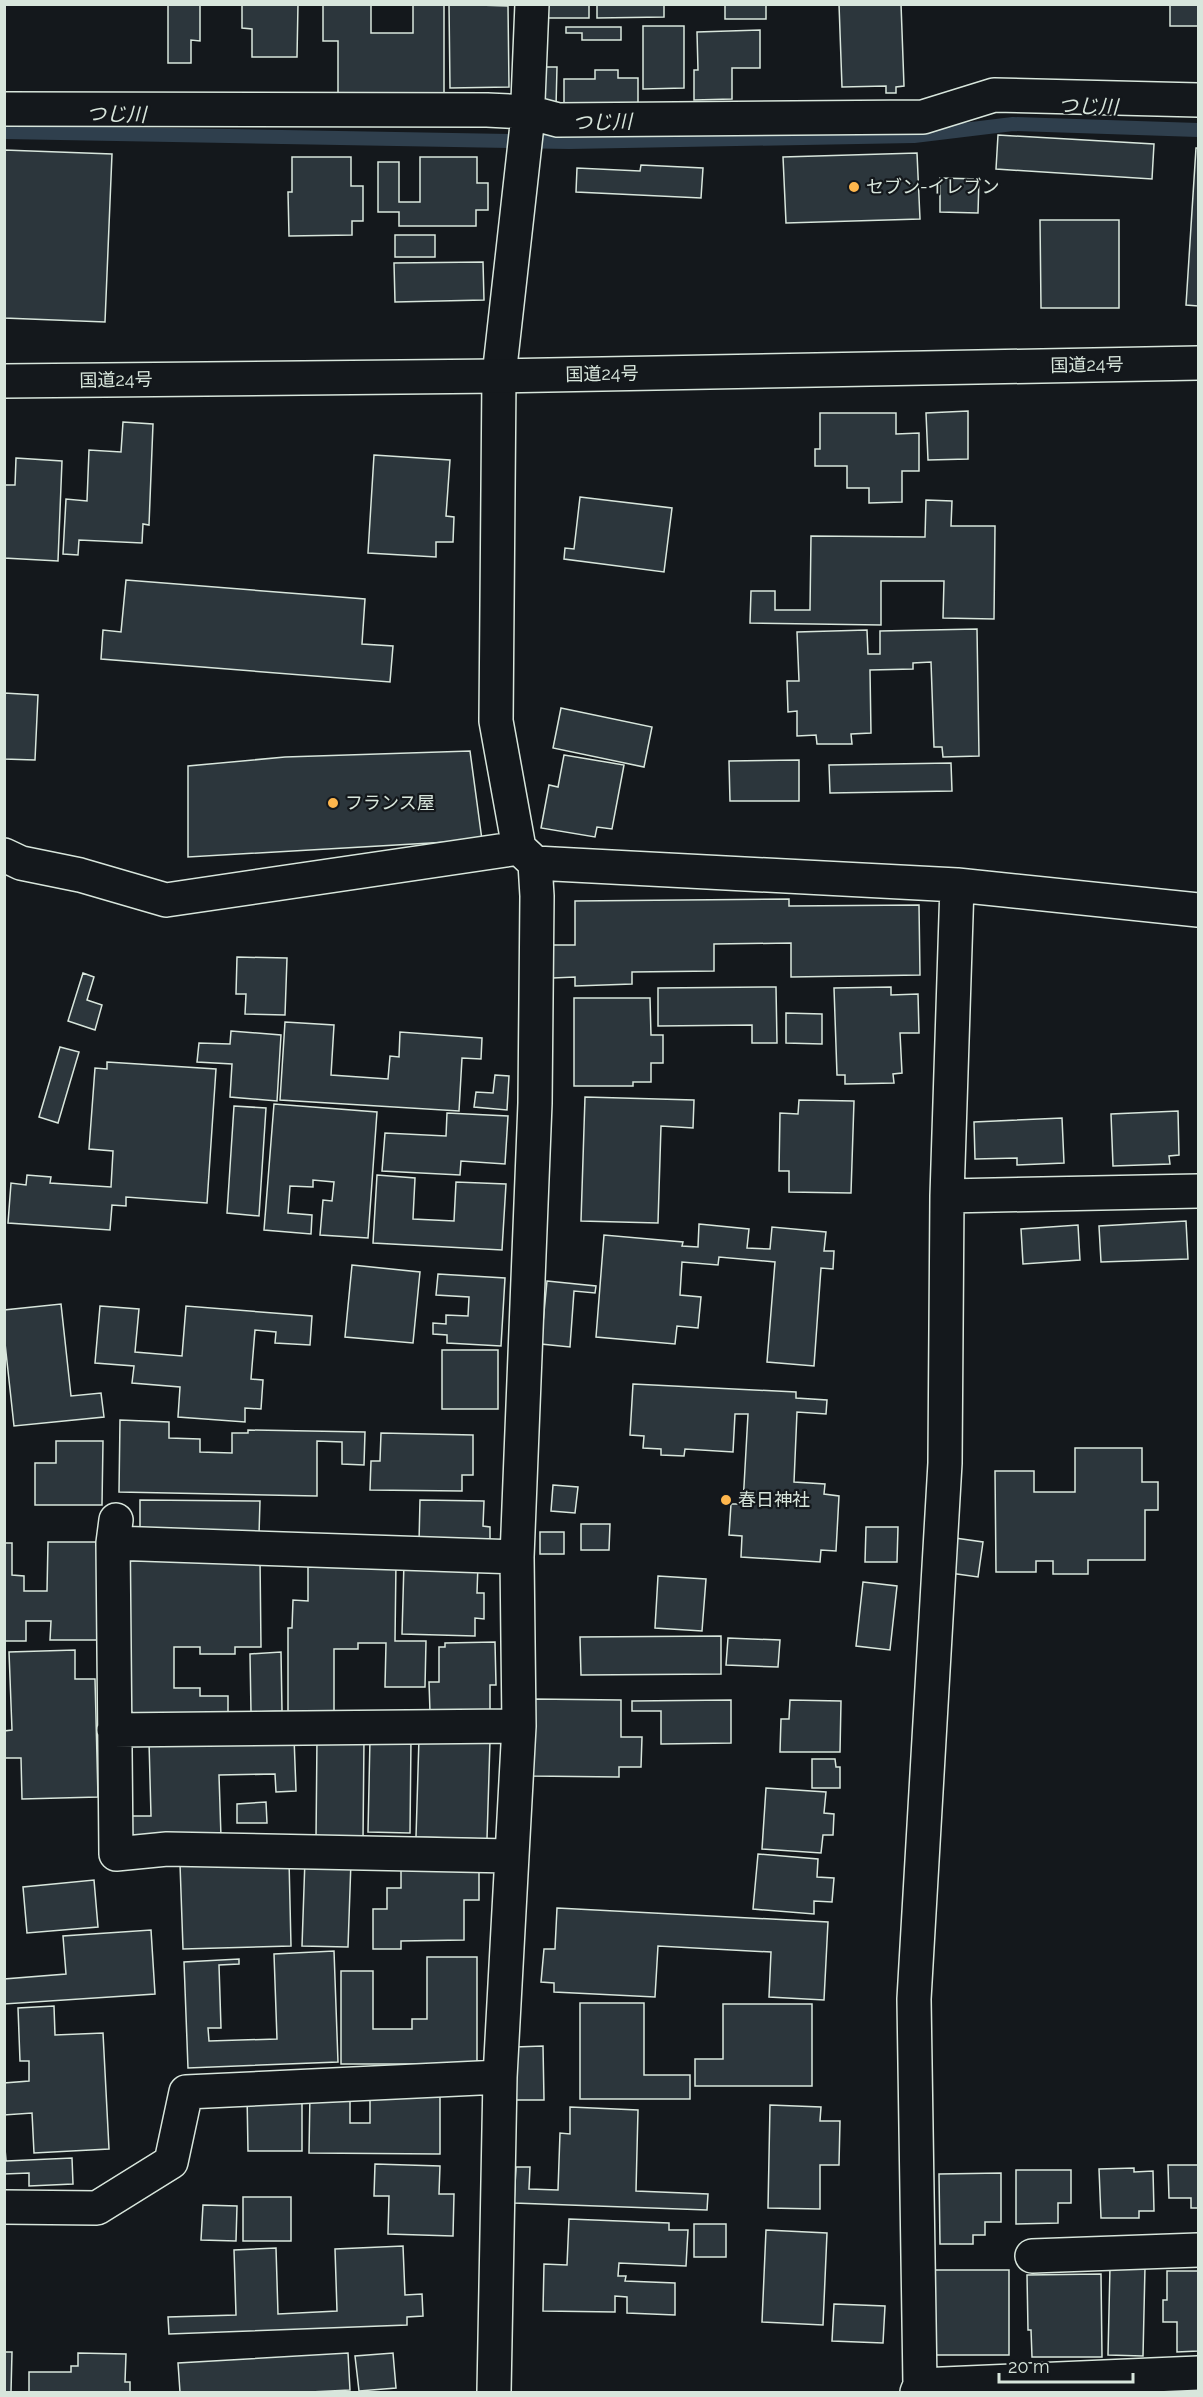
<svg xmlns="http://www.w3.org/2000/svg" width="1203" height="2397" font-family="Raleway,'Noto Sans JP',sans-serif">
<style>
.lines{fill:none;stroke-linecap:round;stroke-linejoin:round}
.stream{stroke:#2f3f4d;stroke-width:14}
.building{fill:#2c363c;stroke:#d8e6dc;stroke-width:1.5}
.minor-casing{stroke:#d8e6dc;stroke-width:36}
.highway-casing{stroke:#d8e6dc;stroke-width:36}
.minor{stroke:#14181c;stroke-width:33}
.highway{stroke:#14181c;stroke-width:33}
.poi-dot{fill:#ffb74d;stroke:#14181c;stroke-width:2}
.labels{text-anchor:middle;stroke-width:4.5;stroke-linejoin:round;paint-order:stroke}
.poi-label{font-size:18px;fill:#d8e6dc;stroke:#14181c;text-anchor:start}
.street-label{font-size:18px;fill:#d8e6dc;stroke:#14181c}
.water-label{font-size:20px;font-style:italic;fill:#d8e6dc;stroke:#14181c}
</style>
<rect width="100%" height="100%" fill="#14181c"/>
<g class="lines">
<!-- stream -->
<path class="stream" d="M4 132 569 142 914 136 1013 124 1198 130"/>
</g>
<!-- building -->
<path class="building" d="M168 4H200V41L191 40V63H168Z
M242 4H298L297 57H252V29L242 28Z
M323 4H371V33H413V4H444V98H338V41H323Z
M449 4 508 6 509 87 450 88Z
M548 4H589V18H548Z
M597 4H664V17L597 18Z
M725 4H766V19H725Z
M839 4H901L904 86 896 87V93H886V86L842 87Z
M1170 4H1198V26H1170Z
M643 26H684V88L643 89Z
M566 27H621V40H582V33H566Z
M760 30V68H732V99L694 100V70H698L697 32Z
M544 67H557L556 107H543Z
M595 70H618V78H638V104L564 105V79H595Z
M998 135 1154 144 1152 179 996 169Z
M1196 148H1198V306L1186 305Z
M4 150 112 154 105 322 4 318Z
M917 153 920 219 786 223 783 157Z
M292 157H351V186H363V221H352V235L289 236 288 192H292Z
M420 157H477V183H488V210H476V226H399V212H378V162H399V202H420Z
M641 165 703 168 701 198 576 192 577 168 640 171Z
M940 178 979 179 978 213 940 212Z
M1040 220H1119V308H1041Z
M395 235H435V257H395Z
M483 262 484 300 395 302 394 263Z
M968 411V459L928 460 926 413Z
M820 413H896V434L919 433V471H902V502L869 503V488H847V466H815V449H820Z
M123 422 153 424 149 525 143 524 142 543 79 540 78 555 63 554 66 499 87 501 89 450 121 452Z
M374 455 450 460 446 516 454 517 453 542H436V557L368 553Z
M16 458 62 461 58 561 4 558V485H15Z
M580 497 672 508 664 572 564 559 565 548 574 549Z
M926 500 952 501 951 526H995L994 619 943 618 944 581H881V625L750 623 751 591H775V610H810L811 536 925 537Z
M126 580 365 599 362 644 393 646 390 682 101 659 103 630 121 632Z
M977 629 979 756 943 757 942 747H934L931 662 913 663V669L870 670 871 733 851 734 852 744H817L816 735 797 736V711L788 712 787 681H799L797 632 867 630 868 654H880V631Z
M4 693 38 695 35 760 4 759Z
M561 708 652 727 644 767 553 748Z
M470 751 482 840 188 857V766L285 757Z
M564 755 624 765 612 829 597 827 595 837 541 828 549 785 558 787Z
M799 760V801H730L729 761Z
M951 763 952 791 830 793 829 765Z
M789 899V906L919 905 920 975 791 977V943L714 944V971L632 972V984L575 986V977L553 978 552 945H575V901Z
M237 957 287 958 285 1015 245 1014 246 994H236Z
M83 973 94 977 87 1000 102 1005 95 1030 68 1021Z
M776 987 777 1043H752V1025L658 1026V988Z
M891 987V995L918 994 919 1033H900L902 1073 893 1074 894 1083 845 1084V1075H837L834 988Z
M574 998H650L651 1035H663V1063H651V1082H633V1086H574Z
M786 1013 822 1014V1044L786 1043Z
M285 1022 334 1025 331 1075 388 1079 390 1056 399 1057 400 1032 482 1038 481 1059 462 1058 459 1111 280 1100Z
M231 1031 281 1035 277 1101 230 1097 232 1064 197 1062 199 1043 230 1044Z
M60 1047 79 1052 58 1123 39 1117Z
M107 1062 216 1069 207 1203 126 1197V1206L112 1205 110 1230 8 1223 11 1183 26 1185 27 1175 51 1177 50 1183 111 1187 113 1151 89 1149 95 1068 107 1069Z
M495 1075 509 1076 507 1110 474 1107 476 1092 493 1093Z
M585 1097 694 1100 693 1128 661 1126 658 1223 581 1221Z
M799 1100 854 1101 851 1193 789 1192V1171H779L780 1113 798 1114Z
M274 1104 377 1112 368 1238 320 1235 323 1200 332 1201 334 1182 313 1180V1187L290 1186 288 1213 312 1215 311 1234 264 1230Z
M234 1106 266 1108 259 1216 227 1213Z
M1178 1111 1179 1155 1169 1156 1170 1164 1113 1166 1111 1114Z
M447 1113 508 1116 505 1164 461 1161 460 1175 382 1171 385 1133 446 1136Z
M1062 1118 1064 1163 1017 1165V1158L975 1159 974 1122Z
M377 1175 415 1178 413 1219 454 1221 456 1182 506 1184 502 1250 373 1243Z
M1186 1221 1188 1259 1101 1262 1099 1226Z
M699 1224 749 1229 747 1248 770 1249 772 1227 826 1232 824 1251H834L833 1269 821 1268 814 1366 767 1362 775 1262 719 1257 718 1265 682 1262 680 1295 701 1297 698 1328 677 1326 675 1344 596 1337 604 1235 683 1242 682 1246 698 1247Z
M1078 1225 1080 1260 1023 1264 1021 1229Z
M352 1265 420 1272 413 1343 345 1337Z
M438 1274 505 1278 501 1346 447 1343V1335L433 1334V1323L446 1324V1315L468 1316 469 1297 436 1295Z
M547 1281 596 1286 595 1293 574 1291 570 1347 541 1344Z
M61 1304 71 1396 101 1393 104 1417 14 1426 4 1334V1310Z
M100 1306 139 1309 135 1352 182 1356 186 1306 312 1316 310 1345 275 1343 276 1332 255 1330 251 1379 263 1380 261 1409 245 1408V1422L178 1417 180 1387 132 1383 134 1366 95 1363Z
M442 1350H498V1409H442Z
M633 1384 796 1392V1398L827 1400 826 1414 797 1412 794 1482 825 1484 824 1494 839 1496 836 1551 821 1550 820 1562 741 1557 742 1536 729 1535 731 1504H743L748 1414H735L733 1452 685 1449 684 1456 661 1455V1449L643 1448 644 1436 630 1435Z
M120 1420 169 1422V1438L200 1439V1452L232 1453V1433H248V1430L365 1432 364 1465 342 1464V1442L317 1441V1496L119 1492Z
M381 1433 473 1435V1475H462V1491L370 1490 371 1461H380Z
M56 1441H103L102 1505H35V1463H56Z
M1075 1448H1142V1482H1158V1510H1145V1560H1088V1574H1053V1561H1036V1572H996L995 1471H1034V1492H1075Z
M553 1485 578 1487 575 1513 551 1511Z
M140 1500 260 1501 259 1535 140 1534Z
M420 1500 484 1501 483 1526 490 1527V1544L419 1542Z
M581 1524H610L609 1550H581Z
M866 1527H898L897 1562H865Z
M540 1532H564V1554H540Z
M948 1537 983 1542 978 1577 943 1572Z
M48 1542H100L102 1640H50L51 1621H26V1641H4V1543H12V1575L24 1576V1591H47Z
M260 1559 261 1647H235V1654H200V1647H174V1688H200V1696H228V1714L130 1715 129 1561Z
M396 1562 395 1641H426L425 1687H385L386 1643H358V1649H334V1712L288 1711V1628H292L293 1600 308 1601V1567L374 1568Z
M404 1562 478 1564 477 1593H484V1619L475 1618V1636L402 1634Z
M658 1576 706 1579 702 1631 655 1628Z
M863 1582 897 1586 890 1650 856 1646Z
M721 1636V1674L581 1675 580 1637Z
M728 1638 780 1640 778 1667 726 1665Z
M495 1642 496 1685H490V1711L430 1712 429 1682H439V1647H445V1643Z
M75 1650V1679H95L98 1797 22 1799 21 1758H4V1731L12 1730 9 1652Z
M281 1652 282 1711 251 1712 250 1654Z
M532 1699 621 1700V1737H642L641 1767H619V1777L531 1776Z
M731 1700V1743L661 1744V1711H632V1701Z
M790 1700 841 1701 840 1752H780L781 1719H789Z
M294 1737 296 1791 276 1792 275 1774 219 1775 221 1837 132 1840 131 1816H151L149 1742Z
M317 1738 364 1739 363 1840H316Z
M419 1738 490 1741 487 1839 416 1837Z
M370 1739H411L410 1833 368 1832Z
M812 1759H835L836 1767H840V1788H812Z
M766 1788 826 1792 824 1813 834 1814 833 1835H823L821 1853 762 1849Z
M266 1802 267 1823H237V1804Z
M758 1854 818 1859 817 1877 834 1878 832 1902 814 1901V1914L753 1909Z
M305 1859 351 1861 348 1947 302 1946Z
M289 1860 291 1946 183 1949 180 1864Z
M479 1861V1900H464V1940L401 1941V1949H373V1909H387V1888H401V1862Z
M94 1880 98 1927 27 1933 23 1887Z
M557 1908 828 1922 824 2000 769 1997 771 1952 658 1946 655 1997 554 1992V1983L541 1982 544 1949H555Z
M151 1930 155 1994 4 2004V1979L66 1974 63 1936Z
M334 1951 338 2062 188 2068 184 1962 239 1959V1964L219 1965 221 2028H208L209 2041 277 2039 274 1954Z
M427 1957H477V2064H341V1971H373V2029H412V2019H427Z
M580 2003H644V2075H690V2099H580Z
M723 2004H812V2086H695V2059H723Z
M54 2006 55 2035 103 2033 109 2149 34 2153 32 2113 4 2115V2083L29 2081V2061H20L18 2008Z
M543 2046 544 2100H516L515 2047Z
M370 2092H440V2154L309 2153 310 2093H350V2123H370Z
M302 2093V2151H248L247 2094Z
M770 2105 821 2107 820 2121H840L839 2165H820V2209L768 2208Z
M570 2107 638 2110 636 2191 708 2194 707 2210 514 2203 516 2167H530L529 2189 558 2190 560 2133 570 2134Z
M4 2136 6 2161 72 2158 73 2184 29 2186V2173L4 2174Z
M375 2164 440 2166 439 2194H454L453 2236 388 2234 389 2196H374Z
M1168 2165H1198V2208H1191V2198H1169Z
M1134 2168V2172L1153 2171 1154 2211H1139V2218H1101L1099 2169Z
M1016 2170H1071V2203H1058V2223L1016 2224Z
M1001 2173V2222H985V2235H973V2244H940L939 2174Z
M243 2197H291V2241H243Z
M203 2205 237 2206 236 2241 201 2240Z
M569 2219 669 2223V2230H688L686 2266 619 2263 618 2276H626L625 2281 675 2283V2315L627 2313V2297L615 2296V2312L543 2311 544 2264 567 2265Z
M694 2224H726V2257H694Z
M766 2230 827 2233 823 2325 762 2322Z
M403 2246 405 2295 422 2294 423 2316 407 2317V2325L169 2334 168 2317 236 2315 234 2250 276 2248 278 2314 337 2311 335 2249Z
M1110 2267H1145L1143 2356 1108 2355Z
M925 2270H1009V2355H925Z
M1167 2271H1198V2351L1177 2352V2322H1163V2300H1167Z
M1101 2274 1102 2357H1032L1031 2330H1028L1027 2275Z
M834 2304 885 2306 883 2343 832 2341Z
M4 2352H12L11 2392H4Z
M78 2353 126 2354 125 2382H130V2392H29V2372H71V2366H78Z
M348 2353 350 2390 310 2392H180L178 2363Z
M393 2353 396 2388 359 2391 355 2356Z"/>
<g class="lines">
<!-- minor casing -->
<g class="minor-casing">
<path id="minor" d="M4 109 487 110 528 112 558 120 923 117 994 95 1198 100
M4 855 21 863 80 875 166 900 519 848
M535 863 957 885 1198 910
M947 1196 1198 1191
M116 1520 113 1543 116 1854 167 1849 510 1856
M113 1543 517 1557
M114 1730 519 1726
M4 2207 97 2208 171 2162 186 2092 500 2077
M1032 2256 1198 2250
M920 2385 914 1999 945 1463 947 1196 957 885
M494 2392 500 2077 519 1726 517 1557 535 1103 537 896 535 863 519 848 496 721 499 376 527 125 532 4
M917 2392 920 2385 1198 2373"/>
</g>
<!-- highway casing -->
<g class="highway-casing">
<path id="highway" d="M4 381 499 376 1198 363"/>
</g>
<!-- minor -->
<use href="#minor" class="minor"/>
<!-- highway -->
<use href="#highway" class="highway"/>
</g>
<!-- markers -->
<g class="poi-dot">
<circle cx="854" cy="187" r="6"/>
<circle cx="333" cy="803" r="6"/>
<circle cx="726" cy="1500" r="6"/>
</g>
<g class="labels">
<!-- poi labels -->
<g class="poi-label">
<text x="866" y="193">セブン-イレブン</text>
<text x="345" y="809">フランス屋</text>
<text x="738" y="1506">春日神社</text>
</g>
<!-- street labels -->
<g class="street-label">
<text transform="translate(1087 365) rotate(-1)" y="6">国道24号</text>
<text transform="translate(602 374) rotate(-1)" y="6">国道24号</text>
<text transform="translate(116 380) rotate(-1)" y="6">国道24号</text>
</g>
<!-- water labels -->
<g class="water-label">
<text transform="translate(1088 106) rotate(2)" y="7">つじ川</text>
<text transform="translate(116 114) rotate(1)" y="7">つじ川</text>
<text transform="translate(602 122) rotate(-1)" y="7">つじ川</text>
</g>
</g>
<!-- border -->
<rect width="1203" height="2397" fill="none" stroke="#d8e6dc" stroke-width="12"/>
<!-- scale -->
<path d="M999 2373v9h134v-9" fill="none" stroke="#d8e6dc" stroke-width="3"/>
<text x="1008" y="2373" font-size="18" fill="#d8e6dc" stroke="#14181c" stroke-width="4.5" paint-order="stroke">20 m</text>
</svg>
